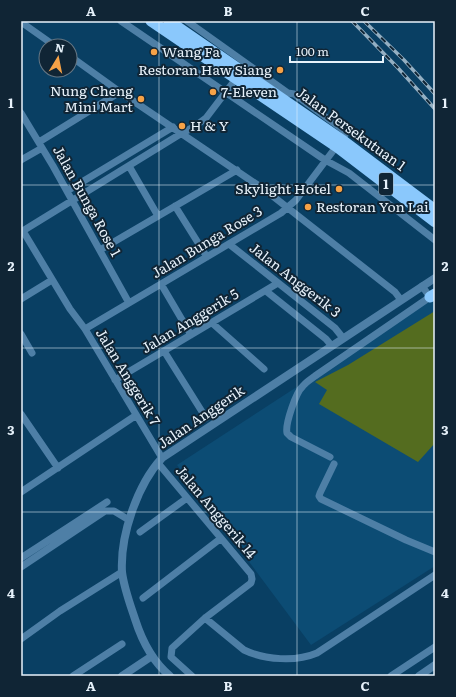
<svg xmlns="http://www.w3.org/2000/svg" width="456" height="697" font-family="Literata,serif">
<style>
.built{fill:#0c4c74}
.green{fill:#546c1f}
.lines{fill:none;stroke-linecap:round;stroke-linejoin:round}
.minor{stroke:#4e7fa6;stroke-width:7}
.tertiary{stroke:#4e7fa6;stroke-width:8}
.trunk{stroke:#8ac8fc;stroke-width:11}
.rail-casing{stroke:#94afc2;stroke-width:3.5}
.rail{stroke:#102535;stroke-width:2;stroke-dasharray:6;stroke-linecap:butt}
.grid{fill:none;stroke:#e7f2fb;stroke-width:1;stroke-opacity:0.55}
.poi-dot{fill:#f6a247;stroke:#102535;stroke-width:1.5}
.labels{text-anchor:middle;stroke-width:4;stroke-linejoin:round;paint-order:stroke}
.shield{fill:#102535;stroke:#a6b4c0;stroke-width:1}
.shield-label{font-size:13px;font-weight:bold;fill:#e7f2fb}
.poi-label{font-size:14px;fill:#e7f2fb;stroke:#102535;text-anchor:start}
.street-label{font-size:14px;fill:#e7f2fb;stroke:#102535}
.neatline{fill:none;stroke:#e7f2fb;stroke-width:1.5}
.grid-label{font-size:13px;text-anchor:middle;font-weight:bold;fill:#e7f2fb}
</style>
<rect width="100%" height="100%" fill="#093f63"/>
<!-- built -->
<path class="built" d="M435 297V566L311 645 177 465Z"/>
<!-- green -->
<path class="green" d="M435 311V443L418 462 319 404 327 390 315 382 348 365Z"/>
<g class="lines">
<!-- minor -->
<path class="minor" d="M121 21 325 160 349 173 435 240
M21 22 55 46
M70 56 120 92 265 190 395 292 401 300
M21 113 53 166 129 303
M39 142 120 92
M21 160 42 148
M129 166 158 216
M67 191 173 127
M175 206 207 257
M23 231 70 309 85 329 162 458
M21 232 182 133 194 127 206 118 238 76
M229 244 335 328 343 338
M100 250 237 170
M161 284 191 335
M266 291 326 339 331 345
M21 299 52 280
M212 323 264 369
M85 329 281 213 296 200 345 135 344 131 342 129 294 94 288 93 187 21
M21 334 32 353
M164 351 206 418
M115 380 278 283
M21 414 58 468
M330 457 291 437 287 433C285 424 296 392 303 386 306 382 311 379 315 376L430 297 422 286
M158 463 251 574 252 579 251 583 205 618 172 648 171 657 192 676
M334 464 320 493 319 496 321 499 406 540 435 552
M21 492 135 416
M140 532 187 498
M21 558 107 502
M21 567 105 511H114L129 520
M143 598 220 539
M205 618 244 650C265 660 296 662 317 653L435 575
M21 639 60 611 122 572
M73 676 122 644
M391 676 435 647"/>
<!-- tertiary -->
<path class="tertiary" d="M122 676 152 656
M170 676C152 661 142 641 135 619 130 604 124 588 122 572 120 536 137 485 162 458L435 278
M419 676 435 665"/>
<!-- trunk -->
<path class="trunk" d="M151 21 337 147 435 222
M169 21 342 140 435 210
M430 297 435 294"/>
<!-- rail casing -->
<g class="rail-casing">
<path id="rail" d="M352 21 398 68 435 109
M364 21 404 60 435 94"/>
</g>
<!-- rail -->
<use href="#rail" class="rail"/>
</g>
<!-- grid -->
<path class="grid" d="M159 21V676M297 21V676M21 185H435M21 348H435M21 512H435"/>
<!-- markers -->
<g class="poi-dot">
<circle cx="154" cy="52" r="4"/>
<circle cx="280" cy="70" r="4"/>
<circle cx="213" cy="92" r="4"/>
<circle cx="141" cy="99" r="4"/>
<circle cx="182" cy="126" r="4"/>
<circle cx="339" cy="189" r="4"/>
<circle cx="308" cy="207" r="4"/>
</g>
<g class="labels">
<!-- shield labels -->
<rect class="shield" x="379" y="173" width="14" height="22" rx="3"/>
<g class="shield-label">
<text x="386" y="189">1</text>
</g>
<!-- poi labels -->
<g class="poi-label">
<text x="162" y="57">Wang Fa</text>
<text x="272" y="75" text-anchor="end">Restoran Haw Siang</text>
<text x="133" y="96" text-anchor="end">Nung Cheng<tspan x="133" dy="16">Mini Mart</tspan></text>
<text x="221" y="97">7-Eleven</text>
<text x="190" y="131">H &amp; Y</text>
<text x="331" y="194" text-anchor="end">Skylight Hotel</text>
<text x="316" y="212">Restoran Yon Lai</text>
</g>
<!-- street labels -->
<g class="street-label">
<text transform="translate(351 129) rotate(36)" y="5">Jalan Persekutuan 1</text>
<text transform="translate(87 201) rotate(61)" y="5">Jalan Bunga Rose 1</text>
<text transform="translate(207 242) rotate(-31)" y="5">Jalan Bunga Rose 3</text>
<text transform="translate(295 280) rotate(38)" y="5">Jalan Anggerik 3</text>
<text transform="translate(190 321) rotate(-31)" y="5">Jalan Anggerik 5</text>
<text transform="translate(128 377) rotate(59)" y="5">Jalan Anggerik 7</text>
<text transform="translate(201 417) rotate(-34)" y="5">Jalan Anggerik</text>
<text transform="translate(216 512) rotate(50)" y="5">Jalan Anggerik 14</text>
</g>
</g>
<!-- border -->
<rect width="456" height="697" fill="none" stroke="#102535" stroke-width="44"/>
<!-- north arrow -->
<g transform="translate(58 58) rotate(10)"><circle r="19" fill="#102535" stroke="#667784"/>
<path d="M0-3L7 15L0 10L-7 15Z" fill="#f6a247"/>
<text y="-6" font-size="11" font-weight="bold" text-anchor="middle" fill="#e7f2fb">N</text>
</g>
<!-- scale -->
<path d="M290 56v6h93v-6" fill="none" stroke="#e7f2fb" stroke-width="2"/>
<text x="296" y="56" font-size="12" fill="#e7f2fb" stroke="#102535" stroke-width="3" paint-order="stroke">100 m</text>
<rect x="22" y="22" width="412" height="653" class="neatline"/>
<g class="grid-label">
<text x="91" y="16">A</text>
<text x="228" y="16">B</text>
<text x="365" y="16">C</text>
<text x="11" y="108">1</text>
<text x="445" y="108">1</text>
<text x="11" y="271">2</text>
<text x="445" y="271">2</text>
<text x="11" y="435">3</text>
<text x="445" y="435">3</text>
<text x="11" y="598">4</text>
<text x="445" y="598">4</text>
<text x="91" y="691">A</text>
<text x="228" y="691">B</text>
<text x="365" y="691">C</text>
</g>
</svg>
